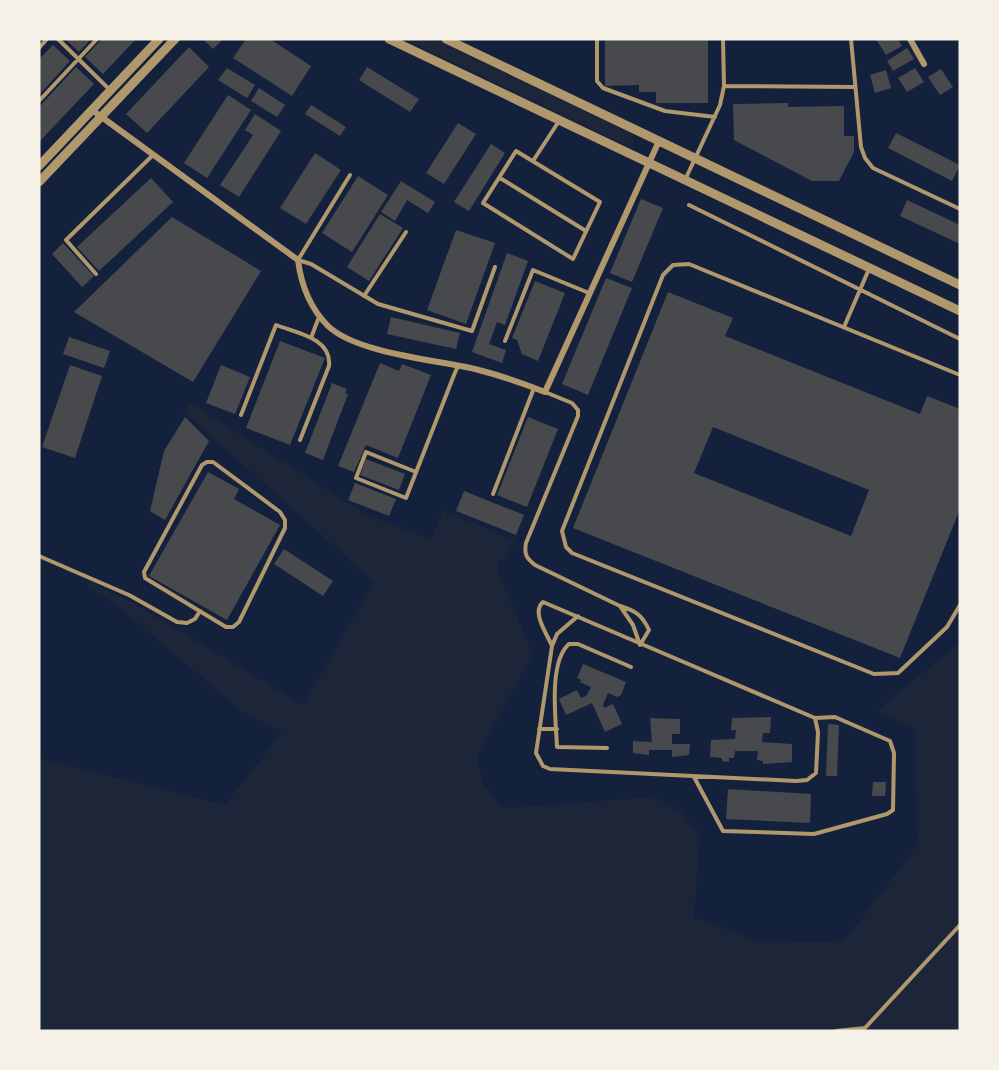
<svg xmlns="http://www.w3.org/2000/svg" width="999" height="1070" font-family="'Archivo Narrow',sans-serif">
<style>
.green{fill:#1d2539}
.building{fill:#48494c;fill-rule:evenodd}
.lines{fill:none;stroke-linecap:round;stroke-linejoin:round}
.service{stroke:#b1986c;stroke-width:4}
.minor{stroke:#b1986c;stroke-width:6}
.tertiary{stroke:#b1986c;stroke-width:9}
</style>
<rect width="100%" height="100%" fill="#14213d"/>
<!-- green -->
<path class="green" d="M404 39H433L631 133 634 142 625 145Z
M190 403 367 515 431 539 443 511 515 540 506 559 498 561 497 569 533 654 477 756 483 783 503 808 653 797 681 812 700 836 694 917 763 943 844 941 917 846 915 729 877 711 960 642V1031H39V758L225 805 282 732 241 711 111 600 88 587 89 582 128 600 303 705 374 582 183 411Z"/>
<!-- building -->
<path class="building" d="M65 39H91L79 52Z
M102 39H136L103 74 85 57Z
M203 39H223L213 49Z
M246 39H270L311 66 292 96 233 58Z
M605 39H708V103H656V92H639V85L605 86Z
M876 39H898L902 46 886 55Z
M53 45 70 61 39 95V59Z
M189 47 209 67 147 133 126 114Z
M907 48 914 59 893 71 887 61Z
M76 67 94 84 39 142V107Z
M367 67 419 99 410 112 359 80Z
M227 68 255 85 247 98 218 80Z
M915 68 924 82 907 92 898 78Z
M941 69 953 87 940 95 928 77Z
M886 70 891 88 875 93 870 75Z
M259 88 285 105 277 117 251 101Z
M228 95 251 110 207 178 184 163Z
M788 103V107L844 106V136H854V152L839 181H812L734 140 733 104Z
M311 105 346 127 340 136 305 114Z
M255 114 281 131 239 197 220 185 253 135 245 130Z
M458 123 476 134 444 184 426 173Z
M896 133 960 165 952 181 888 148Z
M491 144 505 153 469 211 454 202Z
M315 153 341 170 306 224 280 208Z
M358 176 388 195 352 252 322 233Z
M151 178 173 202 99 271 77 247Z
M401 181 435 202 428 213 407 200 395 221 381 212Z
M641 199 663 208 632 282 610 273Z
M907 200 960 225V244L900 216Z
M380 214 403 228 369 281 347 267Z
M172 217 261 271 193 382 74 312Z
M456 230 495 243 466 324 427 310Z
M63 243 94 276 82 287 52 254Z
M507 253 528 261 505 325 497 322 489 344 506 350 502 363 472 352Z
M606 278 632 288 588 395 562 384Z
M535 281 565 293 538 361 522 354 517 340 512 338Z
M668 292 733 318 725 336 920 414 927 396 960 409V509L900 658 573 528ZM713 427 869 490 851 536 694 473Z
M391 317 460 333 456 349 387 334Z
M69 337 110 351 104 368 63 354Z
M280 341 325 358 290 445 246 428Z
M380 363 399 371 402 364 431 375 398 458 366 445 354 472 338 466Z
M70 365 102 376 75 458 42 447Z
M221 365 250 377 235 414 206 403Z
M332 383 347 389 345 393 348 394 323 460 305 453Z
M185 417 209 441 165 520 150 511 164 451Z
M528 417 558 429 527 507 497 495Z
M366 459 405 474 399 490 360 475Z
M208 472 239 489 234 499 280 525 227 620 149 576Z
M355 483 396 499 389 516 348 500Z
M464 491 524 515 516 535 456 511Z
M284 549 333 581 323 596 274 564Z
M583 664 626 682 621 695 617 697 608 693 603 705 604 708 613 704 622 724 605 732 592 703 566 715 559 699 577 690 581 698 587 695 591 687 580 682 581 680 577 678Z
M771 717 770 733H763L762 742 792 744V762L763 764V761L757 760 758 751H735L734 758H729V762L722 761V758L710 757 711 740 735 739 736 730H731L732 718Z
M650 718 680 719V734H672V744H690L689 755 672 757V750H649V755L633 753V741L652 742Z
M828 724 839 725 837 776H826Z
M873 782H886L885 796H872Z
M728 789 811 794 810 823 726 819Z"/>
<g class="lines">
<!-- service -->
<path class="service" d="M58 39 111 91
M597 39V81L603 88 665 111 715 117
M851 39 861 147 865 158 873 168 960 209
M39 48 47 39
M724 86 855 87
M39 101 97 39
M516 151 600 202 573 259 483 203Z
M533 161 559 121
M350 175 298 260 311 264 378 304 472 331 495 267
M500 178 586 231
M685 180 720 105 724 86 723 39
M689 205 960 339
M96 274 66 240 153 155
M364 296 406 232
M844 327 869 269
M311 338 319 317
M505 341 533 270 589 293
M960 375 689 264 673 265 663 275 562 531 566 547 572 553 874 674 898 673 947 627 960 605
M545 392 572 403 578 410V416L526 543C524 554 526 558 535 565L620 606
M241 415 276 325C297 333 332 338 329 366L300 440
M207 462H213L280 512 285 520V528L239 622 233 627H226L145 578 144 572 202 465Z
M416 472 366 452 356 478 406 498 454 375 458 366
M493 494 534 388
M39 556 129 595 177 622 187 623 195 619 200 611
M620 606C636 611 642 615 649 630L640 645 633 625Z
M552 646C547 634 531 612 543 602 634 640 724 680 815 718L818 732 816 773 807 780 796 781 550 769 543 766 536 753 552 646 557 634 578 616
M539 729H557
M607 748 557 747C556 721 548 662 569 644H578L631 667
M694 777 723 831 814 834 887 814 893 810 894 753 890 741 835 717 815 718
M836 1031 865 1028 960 925"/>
<!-- minor -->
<path class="minor" d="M910 39 924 64
M92 110 298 260C301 284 310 308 328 326 356 353 436 360 475 369 499 375 522 383 545 392L659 141"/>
<!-- tertiary -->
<path class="tertiary" d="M389 39 960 311
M446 39 960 285
M39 166 159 39
M39 182 175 39"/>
</g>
<!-- border -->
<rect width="999" height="1070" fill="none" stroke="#f6f1e7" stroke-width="81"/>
</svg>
